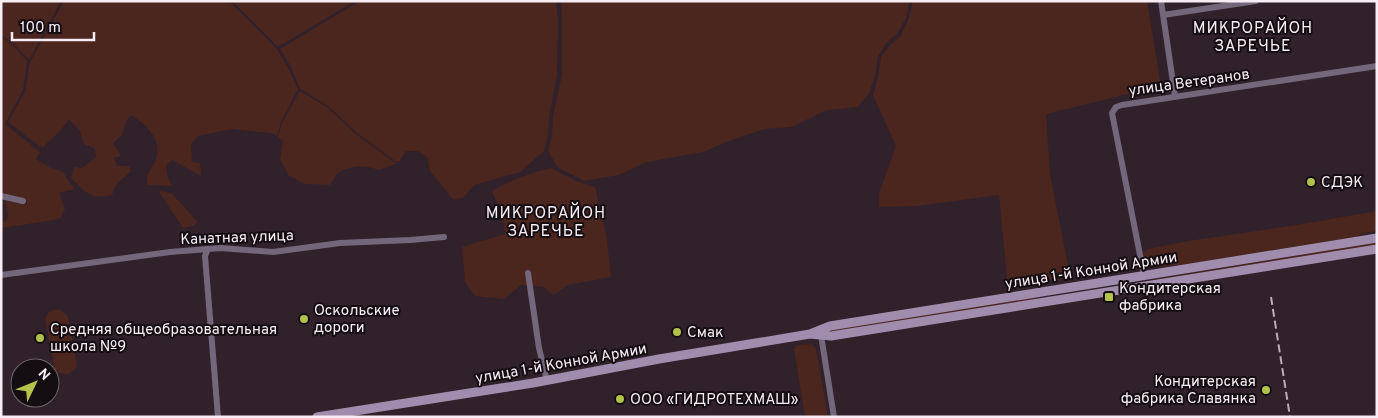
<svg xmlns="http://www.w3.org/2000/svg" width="1378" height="418" font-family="Overpass,sans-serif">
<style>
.green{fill:#4b261e}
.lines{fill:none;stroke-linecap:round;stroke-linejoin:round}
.minor{stroke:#74677c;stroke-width:6}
.secondary{stroke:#a08cad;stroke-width:9}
.rail{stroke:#baaeb6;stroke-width:2;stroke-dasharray:8 4;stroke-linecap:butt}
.poi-dot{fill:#b3c24b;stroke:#140d11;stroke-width:2}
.labels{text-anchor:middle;stroke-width:4;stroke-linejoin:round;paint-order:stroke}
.street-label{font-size:15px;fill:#f8edf4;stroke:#140d11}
.poi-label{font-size:15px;fill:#f8edf4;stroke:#140d11;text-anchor:start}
.neighbourhood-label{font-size:16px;letter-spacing:1px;fill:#f8edf4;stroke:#140d11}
</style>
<rect width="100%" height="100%" fill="#31212b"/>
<!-- green -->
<path class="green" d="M1 1H61L29 60 13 43 1 35Z
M64 1H229L277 49 288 68 298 89 281 122 277 136 271 133 232 129 198 136 191 144 192 162 200 163 201 176 172 160 166 165 167 175 172 186 149 185 147 184C146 172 152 170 156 159 163 140 146 124 131 115L126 121 122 135 113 143 121 156 114 158 117 166H129L131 171 116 185 112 195C89 200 86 192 71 178L74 167 82 168 96 157 95 149 84 144 80 131 69 119 60 131 42 148 8 122 25 92 30 62Z
M232 1H355L278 47Z
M360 1H556L558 21 557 74 549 117 548 135 544 151 520 172 474 185 463 198 453 199 430 171 427 157 418 151H406L399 162 395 161 357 133 328 106 300 89 291 67 280 49Z
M561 1H910L906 18 897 34 887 42 878 56 875 76 869 93 858 107 827 110 791 127 764 129 729 141 703 152 647 162 619 175 584 181 557 167 548 150 552 136 553 116 562 75V21Z
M913 1H1147L1161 86 1046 114 1050 174 1070 275 1008 288 999 195 916 206 879 207V193L896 146 873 95 878 77 881 57 890 45 900 37 909 18Z
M1 37 12 44 27 61 23 90 5 124 40 152 36 159 49 167 63 172 74 189 59 193 65 209 60 219 2 228 1 222 7 221 8 214 5 201 27 204V200L1 194Z
M300 91 327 107 356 134 394 162 398 163 379 170C368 165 346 165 336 175 334 178 332 182 330 185L306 184 289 176 280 159 283 141 278 137 282 123Z
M551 168 576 181 595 187 607 239 611 277 568 285 553 295 544 287 521 285 504 299 475 296 465 282 462 247 505 234 503 217 492 191C511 180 530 173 551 168Z
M162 191 172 194 198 222 193 226 183 228 159 192Z
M1377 211V231L1363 233 1356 237 1184 265C1174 264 1150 270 1145 265 1142 257 1141 253 1149 249L1188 241 1297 225Z
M1377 242V245L1153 281 1151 280Z
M1034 297 1036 299 829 333 828 331 834 328Z
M53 310H60L68 316 77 367 69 374 60 373 55 370 45 319 48 313Z
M812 344 816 349 828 417H805L794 349 797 345Z"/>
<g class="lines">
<!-- minor -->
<path class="minor" d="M1161 1 1175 96
M1163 15 1256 1
M1 196 23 201
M208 249 205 256 218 417
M528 273 539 348 547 381
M1 275 170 252 221 248 273 252 340 243 410 240 444 237
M1144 275 1112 113 1116 107 1122 105 1377 66
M821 335 834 417"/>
<!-- secondary -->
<path class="secondary" d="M810 334 831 336 1377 249
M317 417 533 383 659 359 810 334 830 326 1377 238"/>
<!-- rail -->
<path class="rail" d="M1271 297 1290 417"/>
</g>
<!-- markers -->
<g class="poi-dot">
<circle cx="1311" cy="182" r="5"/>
<rect x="1104" y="292" width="10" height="10" rx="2.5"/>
<circle cx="304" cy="319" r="5"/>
<circle cx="677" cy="332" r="5"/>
<circle cx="40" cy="338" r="5"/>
<circle cx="1266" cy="390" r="5"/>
<circle cx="620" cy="399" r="5"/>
</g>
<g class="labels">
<!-- street labels -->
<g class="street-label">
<text transform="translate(1189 82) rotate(-8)" y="5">улица Ветеранов</text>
<text transform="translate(237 237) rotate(-2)" y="5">Канатная улица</text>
<text transform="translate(1091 270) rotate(-9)" y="5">улица 1-й Конной Армии</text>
<text transform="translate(561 363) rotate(-10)" y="5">улица 1-й Конной Армии</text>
</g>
<!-- poi labels -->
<g class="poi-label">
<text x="1321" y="187">СДЭК</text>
<text x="1119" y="293">Кондитерская<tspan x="1119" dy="17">фабрика</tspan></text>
<text x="314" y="315">Оскольские<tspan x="314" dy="17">дороги</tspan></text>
<text x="50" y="334">Средняя общеобразовательная<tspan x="50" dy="17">школа №9</tspan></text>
<text x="687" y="337">Смак</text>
<text x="1256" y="386" text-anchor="end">Кондитерская<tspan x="1256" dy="17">фабрика Славянка</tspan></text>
<text x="630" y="404">ООО «ГИДРОТЕХМАШ»</text>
</g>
<!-- neighbourhood labels -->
<g class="neighbourhood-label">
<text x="1253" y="33">МИКРОРАЙОН<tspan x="1253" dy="18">ЗАРЕЧЬЕ</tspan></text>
<text x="546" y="218">МИКРОРАЙОН<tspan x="546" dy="18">ЗАРЕЧЬЕ</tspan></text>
</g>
</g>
<!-- border -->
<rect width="1378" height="418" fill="none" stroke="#f8edf4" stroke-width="5"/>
<!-- north arrow -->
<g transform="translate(35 383) rotate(47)"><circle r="24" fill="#140d11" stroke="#6f676c"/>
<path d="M0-4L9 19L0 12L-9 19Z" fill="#b3c24b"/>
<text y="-8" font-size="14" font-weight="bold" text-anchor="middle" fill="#f8edf4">N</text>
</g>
<!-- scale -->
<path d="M12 32v8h82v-8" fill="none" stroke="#f8edf4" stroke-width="2.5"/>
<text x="20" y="32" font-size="15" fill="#f8edf4" stroke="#140d11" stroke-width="4" paint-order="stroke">100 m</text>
</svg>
